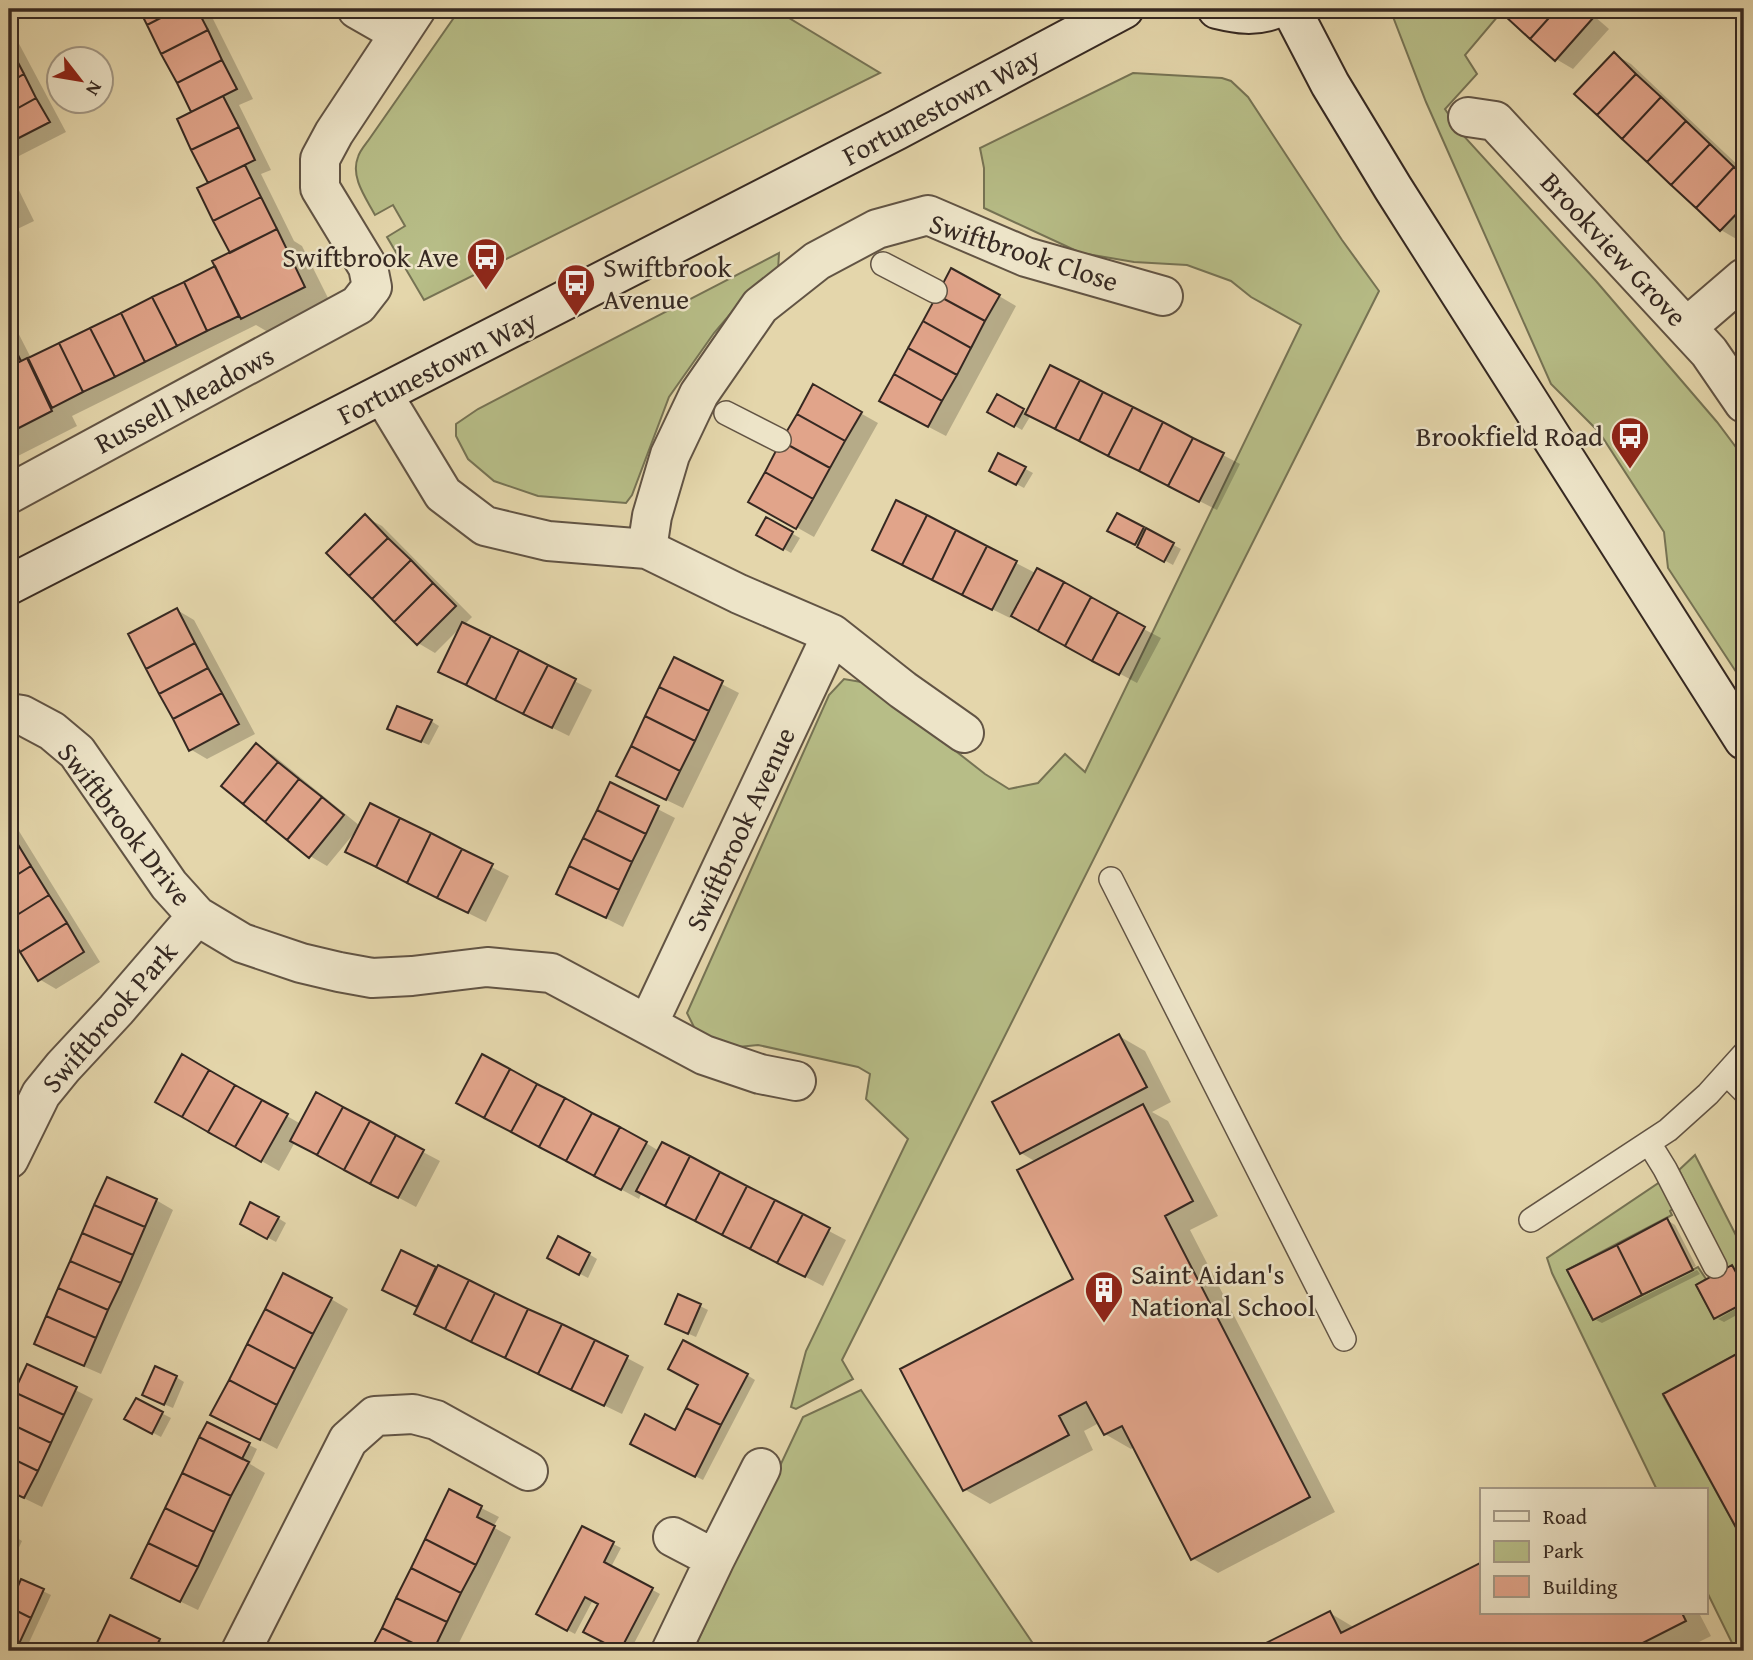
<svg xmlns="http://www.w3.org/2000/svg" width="1753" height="1660" font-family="'Gentium Book Plus',serif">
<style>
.green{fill:#b7bd87;stroke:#767354;stroke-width:2}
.shadow{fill:#0003}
.building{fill:#e1a48a;stroke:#362922;stroke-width:2}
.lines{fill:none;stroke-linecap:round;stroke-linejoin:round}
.lane-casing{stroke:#625444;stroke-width:26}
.street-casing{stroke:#625444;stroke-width:42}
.secondary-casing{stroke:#362922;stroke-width:42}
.lane{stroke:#ede4c8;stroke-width:23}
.street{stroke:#ede4c8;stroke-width:38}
.secondary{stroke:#ede4c8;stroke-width:38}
.labels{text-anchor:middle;stroke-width:5;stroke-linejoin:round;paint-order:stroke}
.street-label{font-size:28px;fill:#362922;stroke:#ede4c8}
.poi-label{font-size:28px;fill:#362922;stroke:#ede4c8;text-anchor:end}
</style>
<rect width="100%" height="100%" fill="#e4d6ab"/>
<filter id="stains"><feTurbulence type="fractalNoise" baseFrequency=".00286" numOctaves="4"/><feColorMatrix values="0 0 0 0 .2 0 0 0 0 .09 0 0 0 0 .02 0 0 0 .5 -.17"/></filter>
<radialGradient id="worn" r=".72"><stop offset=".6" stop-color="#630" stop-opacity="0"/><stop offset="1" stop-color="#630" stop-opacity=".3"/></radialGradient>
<!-- green -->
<path class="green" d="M460 9H774L880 73 424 300 387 237 405 226 393 205 375 215C366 198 350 177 358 157 360 150 366 144 370 138Z
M1390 9H1504L1465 55 1477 74 1445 109 1461 133 1596 281 1717 422 1744 458V684L1668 568 1664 532 1599 432 1551 384 1426 102Z
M1133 73 1222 78 1231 81 1248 97 1342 240 1379 291 842 1360 853 1379 796 1409 791 1407 806 1351 908 1139 866 1099 870 1074 858 1067 758 1045 728 1048 698 1035 687 1013 829 695 844 679 867 683 893 702 985 774 1009 789 1038 783 1065 754 1085 772 1301 325 1251 297 1231 281 1187 265 1134 262 1081 253 984 208V168L980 148Z
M779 253 778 271 754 286 714 333 669 397 632 495 626 503 538 496 494 481 468 459 456 436V424L478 409Z
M1695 1155 1744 1251V1301L1679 1170Z
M1660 1182 1675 1207 1670 1211 1672 1215 1567 1270 1593 1320 1698 1267 1706 1279 1696 1285 1714 1318 1744 1303V1350L1663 1395 1739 1533 1744 1531V1651H1736L1706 1590V1490H1657L1552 1273 1547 1258Z
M861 1390 1038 1651H693L803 1417Z"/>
<!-- shadow -->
<path class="shadow" d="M141 9H208L253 99 239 105 271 170 261 174 294 241 302 246 330 302 268 332 256 325 72 416 77 426 16 457 9 453V315L31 358 219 271 232 253 210 184 193 112Z
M1514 9H1586L1609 29 1573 69 1556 59 1507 16Z
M9 25 66 132 19 156 9 150Z
M1614 54 1631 64 1744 171V233L1738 240 1721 230 1577 94Z
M9 170 34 221 9 233Z
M999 296 1016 306 946 436 898 411Z
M814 387 878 423 814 537 750 501Z
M997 396 1027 413 1223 455 1240 464 1217 510 1031 415 1022 430 989 411Z
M999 455 1033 473 1024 488 991 470Z
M1118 515 1181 549 1173 565 1109 530Z
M365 517 382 526 472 617 464 625 592 690 569 736 457 681 460 628 435 653 418 643Z
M766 519 800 538 791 553 758 534Z
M891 559 1016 563 1161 638 1137 683 1012 615 1010 618Z
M177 610 194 620 255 734 207 759 190 749Z
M675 660 739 693 683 808 635 785Z
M431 721 439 726 429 745 389 728Z
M256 746 273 755 360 826 370 805 509 876 486 922 364 861 356 831 327 866 310 856Z
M611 785 675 818 623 927 558 894Z
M9 815 100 962 56 989 39 979 9 929Z
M1119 1036 1145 1051 1171 1102 1152 1112 1168 1121 1218 1216 1190 1230 1335 1512 1218 1573 1192 1558 1134 1447 1131 1449 1105 1434 1099 1423 1084 1431 1093 1450 990 1504 964 1489 1075 1280 1036 1162 1021 1153Z
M183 1057 301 1124 423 1152 440 1161 416 1207 295 1142 279 1171 158 1102Z
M476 1112 646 1143 659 1151 663 1144 846 1240 823 1286 642 1192 639 1199Z
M156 1200 173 1210 101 1374 53 1353 36 1344Z
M278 1218 286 1223 276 1242 242 1224Z
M1667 1220 1675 1225 1696 1266 1596 1316V1320L1594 1319Z
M402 1253 627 1358 644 1367 622 1414 433 1323 419 1307 392 1294Z
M589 1254 597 1259 588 1278 557 1262Z
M1732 1267 1740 1272 1744 1279V1300L1717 1315V1318L1716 1317Z
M1697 1270 1700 1274 1602 1323 1596 1320Z
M331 1299 348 1309 277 1449 230 1424Z
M1744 1304V1311L1724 1322 1718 1319Z
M700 1306 708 1310 696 1337 675 1328Z
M1744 1352V1534L1740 1532 1665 1395Z
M28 1366 93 1399 42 1507 9 1491V1407Z
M747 1375 755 1380 703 1480 640 1448 676 1433Z
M176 1377 184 1382 173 1408 152 1399Z
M136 1400 171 1418 161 1437 127 1419Z
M208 1424 257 1449 250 1464 265 1473 198 1610 150 1587Z
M450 1492 499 1517 493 1527 511 1537 455 1651H372Z
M583 1528 621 1548 611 1567 660 1594 630 1651H623L586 1631 600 1604 593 1600 575 1634 538 1614Z
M9 1533 22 1541 9 1569Z
M22 1581 51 1595 26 1649 9 1641V1610Z
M1330 1613 1355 1628 1482 1613H1699L1711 1636 1681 1651H1253Z
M111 1618 159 1640 176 1650 175 1651H95Z"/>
<!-- building -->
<path class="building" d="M139 9H178L147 25Z
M178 9H197L208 30 161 54 147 25Z
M1512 9H1557L1530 39 1505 16Z
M1557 9H1582L1593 18 1555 61 1530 39Z
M208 30 222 60 177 83 161 54Z
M12 51 24 74 9 83V52Z
M1614 52 1636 74 1597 115 1574 94Z
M222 60 237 89 191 112 177 83Z
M24 74 36 98 9 113V83Z
M1636 74 1661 97 1622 139 1597 115Z
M223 96 239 127 191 150 177 119Z
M1661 97 1686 121 1647 162 1622 139Z
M36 98 50 122 9 143V113Z
M1686 121 1710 144 1671 185 1647 162Z
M239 127 255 160 208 183 191 150Z
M1710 144 1734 167 1696 208 1671 185Z
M245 165 261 197 213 221 197 188Z
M1734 167 1744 176V206L1720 231 1696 208Z
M261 197 277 229 230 253 213 221Z
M277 229 305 287 241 319 212 261Z
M215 266 239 316 207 331 184 282Z
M951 268 1000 295 985 321 937 295Z
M184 282 207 331 177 346 152 297Z
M937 295 985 321 971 348 923 321Z
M152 297 177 346 145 362 121 313Z
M121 313 145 362 115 377 90 328Z
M923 321 971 348 957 375 908 348Z
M90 328 115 377 83 392 59 343Z
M9 337 21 361 9 367Z
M59 343 83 392 52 408 28 358Z
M908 348 957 375 942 401 894 374Z
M27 358 52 411 9 433V367Z
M1050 365 1080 380 1055 429 1025 414Z
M894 374 942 401 928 427 879 401Z
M1080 380 1103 392 1079 441 1055 429Z
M813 384 862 412 845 441 797 414Z
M1103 392 1133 407 1108 456 1079 441Z
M997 394 1024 409 1014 427 987 412Z
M1133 407 1163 422 1139 471 1108 456Z
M797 414 845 441 830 468 781 441Z
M1163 422 1193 438 1168 486 1139 471Z
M1193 438 1224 453 1199 502 1168 486Z
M781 441 830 468 813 499 765 472Z
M998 453 1026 467 1016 485 989 471Z
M765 472 813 499 796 529 748 502Z
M896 500 927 515 902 565 872 550Z
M1117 513 1144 527 1135 545 1107 531Z
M365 514 388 538 349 576 326 553Z
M927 515 956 530 932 580 902 565Z
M766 517 793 532 783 550 756 535Z
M1146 528 1174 543 1164 562 1137 547Z
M956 530 987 546 962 595 932 580Z
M388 538 411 560 372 599 349 576Z
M987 546 1017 561 992 610 962 595Z
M411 560 433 583 394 622 372 599Z
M1037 568 1064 582 1038 631 1011 616Z
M1064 582 1091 597 1065 646 1038 631Z
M433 583 456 606 417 645 394 622Z
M1091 597 1118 612 1092 661 1065 646Z
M177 608 195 643 146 669 128 634Z
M1118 612 1145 627 1119 675 1092 661Z
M462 622 491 636 466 685 438 672Z
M491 636 519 650 495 700 466 685Z
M195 643 208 668 159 694 146 669Z
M519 650 548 665 523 714 495 700Z
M674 657 723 681 709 711 659 687Z
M548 665 576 679 552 728 523 714Z
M208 668 222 693 173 719 159 694Z
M659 687 709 711 695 741 645 716Z
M222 693 239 724 189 751 173 719Z
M397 706 432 720 421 742 387 729Z
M645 716 695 741 680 771 631 746Z
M256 743 278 762 243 804 221 786Z
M631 746 680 771 666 800 616 776Z
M278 762 299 779 265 822 243 804Z
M299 779 322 797 287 840 265 822Z
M610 782 659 806 646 834 597 810Z
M322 797 344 815 309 858 287 840Z
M370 803 400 818 376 867 345 852Z
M597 810 646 834 632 862 583 838Z
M400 818 431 833 407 883 376 867Z
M431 833 462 849 437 898 407 883Z
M14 838 31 866 9 880V841Z
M583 838 632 862 619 890 569 866Z
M462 849 493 864 468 913 437 898Z
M31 866 49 895 9 920V880Z
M569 866 619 890 606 918 556 894Z
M49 895 67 923 20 952 9 934V920Z
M67 923 84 952 38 981 20 952Z
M1119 1034 1147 1087 1020 1154 992 1102Z
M182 1054 209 1070 182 1117 155 1102Z
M482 1054 510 1069 484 1118 456 1103Z
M510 1069 537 1084 511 1132 484 1118Z
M209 1070 235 1085 208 1132 182 1117Z
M537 1084 565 1098 539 1147 511 1132Z
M235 1085 262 1100 235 1147 208 1132Z
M316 1092 343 1107 317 1155 290 1141Z
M565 1098 592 1113 566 1161 539 1147Z
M262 1100 288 1114 261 1162 235 1147Z
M1143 1104 1193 1201 1165 1216 1310 1497 1191 1560 1122 1426 1104 1435 1086 1402 1059 1416 1069 1435 963 1491 900 1369 1073 1279 1017 1170Z
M343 1107 370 1121 344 1170 317 1155Z
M592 1113 620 1127 594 1176 566 1161Z
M370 1121 396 1135 370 1184 344 1170Z
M620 1127 647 1142 621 1190 594 1176Z
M396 1135 424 1150 398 1198 370 1184Z
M662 1142 690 1156 665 1206 636 1191Z
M690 1156 720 1172 695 1221 665 1206Z
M720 1172 747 1186 722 1235 695 1221Z
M107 1177 157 1199 145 1227 94 1205Z
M747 1186 775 1200 750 1249 722 1235Z
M775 1200 803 1214 777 1263 750 1249Z
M250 1202 279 1217 267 1239 240 1224Z
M94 1205 145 1227 133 1255 82 1233Z
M803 1214 830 1228 805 1277 777 1263Z
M1667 1218 1693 1270 1642 1295 1617 1245Z
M82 1233 133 1255 121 1283 70 1261Z
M558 1236 590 1253 579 1275 547 1258Z
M1617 1245 1642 1295 1593 1320 1567 1270Z
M401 1250 436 1267 417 1307 382 1290Z
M70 1261 121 1283 108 1310 58 1288Z
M438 1265 469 1280 445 1329 414 1314Z
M1732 1265 1744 1287V1303L1714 1319 1696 1285Z
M283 1273 332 1298 313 1334 265 1309Z
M469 1280 495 1293 471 1342 445 1329Z
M58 1288 108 1310 96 1338 46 1316Z
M495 1293 528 1309 505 1358 471 1342Z
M678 1294 701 1304 688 1334 665 1324Z
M265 1309 313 1334 295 1369 247 1344Z
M528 1309 562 1324 538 1374 505 1358Z
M46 1316 96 1338 84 1366 34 1344Z
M562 1324 595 1340 571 1390 538 1374Z
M595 1340 628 1356 604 1406 571 1390Z
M683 1340 748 1374 721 1425 686 1408 698 1385 668 1369Z
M247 1344 295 1369 277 1405 229 1380Z
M1744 1350V1531L1739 1533 1663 1394Z
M27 1364 77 1387 64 1415 14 1392Z
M155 1366 177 1376 164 1405 142 1395Z
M229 1380 277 1405 260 1440 210 1415Z
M14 1392 64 1415 51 1443 9 1423V1403Z
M136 1398 163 1412 152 1434 124 1419Z
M686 1408 721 1425 695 1477 630 1444 645 1414 675 1430Z
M207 1422 250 1443 242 1459 199 1437Z
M9 1423 51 1443 38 1471 9 1457Z
M199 1437 249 1462 231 1496 182 1473Z
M9 1457 38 1471 24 1498 9 1491Z
M182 1473 231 1496 214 1532 165 1508Z
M449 1489 482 1506 477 1517 495 1526 476 1565 425 1539Z
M165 1508 214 1532 198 1567 148 1543Z
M582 1526 614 1542 604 1562 653 1588 620 1651 583 1632 598 1604 585 1597 567 1631 536 1614Z
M425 1539 476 1565 461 1593 411 1568Z
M148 1543 198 1567 180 1602 131 1578Z
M1482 1562V1613H1682L1686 1621 1627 1651H1250L1330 1611 1341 1633Z
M411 1568 461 1593 447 1622 396 1598Z
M21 1579 44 1589 31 1618 9 1607Z
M396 1598 447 1622 433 1651H429L382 1628Z
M9 1607 31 1618 18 1646 9 1642Z
M110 1615 160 1639 154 1651H104L95 1647Z
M382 1628 429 1651H370Z"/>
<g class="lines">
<!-- lane casing -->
<g class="lane-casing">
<path id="lane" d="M883 264 935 291
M726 413 779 440
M1111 879 1344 1339
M1727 1074 1744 1091
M1649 1143 1665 1169 1715 1266
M1531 1220 1668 1130 1708 1094 1744 1054"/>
</g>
<!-- street casing -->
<g class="street-casing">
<path id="street" d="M357 9 399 33
M1468 117 1495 121 1709 352 1744 403
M1687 327 1744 278
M383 395 443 494 485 526 548 541 647 549 739 594 832 634 903 690 964 733
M9 494 358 305 372 287 368 267 320 188V159L334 133 416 9
M647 549 652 516 670 455 699 394 760 306 817 261 877 229 928 215 1026 257 1163 296
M9 713 22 715 52 731 77 752 169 885 197 916 242 943 301 963 339 972 372 978 412 976 487 967 551 973 704 1055 760 1074 796 1081
M648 1024 832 634
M9 1159 41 1094 63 1067 116 1010 197 916
M673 1537 715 1559
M241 1651 348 1440 375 1416 413 1414 436 1420 528 1471
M671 1651 715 1559 761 1468"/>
</g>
<!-- secondary casing -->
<g class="secondary-casing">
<path id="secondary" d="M1217 9C1238 14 1254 17 1275 9
M1291 9 1330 84 1393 188 1744 740
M9 585 897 130 1124 9"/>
</g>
<!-- lane -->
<use href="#lane" class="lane"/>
<!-- street -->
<use href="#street" class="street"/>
<!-- secondary -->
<use href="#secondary" class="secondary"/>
</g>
<!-- icons -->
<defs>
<g id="bus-pin" transform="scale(2.0125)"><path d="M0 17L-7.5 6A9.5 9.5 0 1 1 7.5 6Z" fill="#8f2418" stroke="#ede4c8"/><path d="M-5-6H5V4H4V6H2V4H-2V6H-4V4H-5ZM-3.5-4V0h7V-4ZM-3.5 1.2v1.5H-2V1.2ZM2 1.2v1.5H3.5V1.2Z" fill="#fff"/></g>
<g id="building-pin" transform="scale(2.0125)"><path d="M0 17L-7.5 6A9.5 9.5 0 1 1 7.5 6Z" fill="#8f2418" stroke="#ede4c8"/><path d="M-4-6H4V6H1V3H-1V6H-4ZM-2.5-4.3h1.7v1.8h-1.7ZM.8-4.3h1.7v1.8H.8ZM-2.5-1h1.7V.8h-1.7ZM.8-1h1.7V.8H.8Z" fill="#fff"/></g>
</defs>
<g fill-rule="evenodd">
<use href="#bus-pin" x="486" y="257"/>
<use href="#bus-pin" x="576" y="283"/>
<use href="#bus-pin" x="1630" y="436"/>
<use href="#building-pin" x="1104" y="1290"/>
</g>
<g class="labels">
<!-- street labels -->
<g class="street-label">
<text transform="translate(941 106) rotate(-28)" y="10">Fortunestown Way</text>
<text transform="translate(1614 249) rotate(47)" y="10">Brookview Grove</text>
<text transform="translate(1024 252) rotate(18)" y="10">Swiftbrook Close</text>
<text transform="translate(437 367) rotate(-27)" y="10">Fortunestown Way</text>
<text transform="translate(184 399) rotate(-28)" y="10">Russell Meadows</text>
<text transform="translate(125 824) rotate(52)" y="10">Swiftbrook Drive</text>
<text transform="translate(740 829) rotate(-65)" y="10">Swiftbrook Avenue</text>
<text transform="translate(109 1017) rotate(-49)" y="10">Swiftbrook Park</text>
</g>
<!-- poi labels -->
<g class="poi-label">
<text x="459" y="267">Swiftbrook Ave</text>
<text x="603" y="277" text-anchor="start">Swiftbrook<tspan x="603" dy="32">Avenue</tspan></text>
<text x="1603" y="446">Brookfield Road</text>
<text x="1131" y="1284" text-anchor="start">Saint Aidan's<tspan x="1131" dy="32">National School</tspan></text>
</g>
</g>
<!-- margin -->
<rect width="1753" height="1660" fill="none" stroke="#e4d6ab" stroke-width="35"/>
<rect x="10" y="10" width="1732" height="1639" fill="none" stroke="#362922" stroke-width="3.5"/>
<rect x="18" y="18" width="1718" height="1625" fill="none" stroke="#362922" stroke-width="2"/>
<!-- legend -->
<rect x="1480" y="1488" width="228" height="126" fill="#ede4c8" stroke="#a49986" stroke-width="2"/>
<rect x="1494" y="1511" width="35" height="10" fill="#ede4c8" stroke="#a49986" stroke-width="2"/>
<text x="1543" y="1524" font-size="21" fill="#362922">Road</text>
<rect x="1494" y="1541" width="35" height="21" fill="#b7bd87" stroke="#a49986" stroke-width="2"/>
<text x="1543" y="1558" font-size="21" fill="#362922">Park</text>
<rect x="1494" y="1576" width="35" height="21" fill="#e1a48a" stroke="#a49986" stroke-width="2"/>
<text x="1543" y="1594" font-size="21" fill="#362922">Building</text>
<!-- north arrow -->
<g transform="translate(80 80) rotate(121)"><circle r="33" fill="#ede4c8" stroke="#a49986" stroke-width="2"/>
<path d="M0-5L12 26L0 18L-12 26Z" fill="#8f2418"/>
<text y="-10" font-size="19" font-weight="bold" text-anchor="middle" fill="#362922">N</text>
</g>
<rect width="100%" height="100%" filter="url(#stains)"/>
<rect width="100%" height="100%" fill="url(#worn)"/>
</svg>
